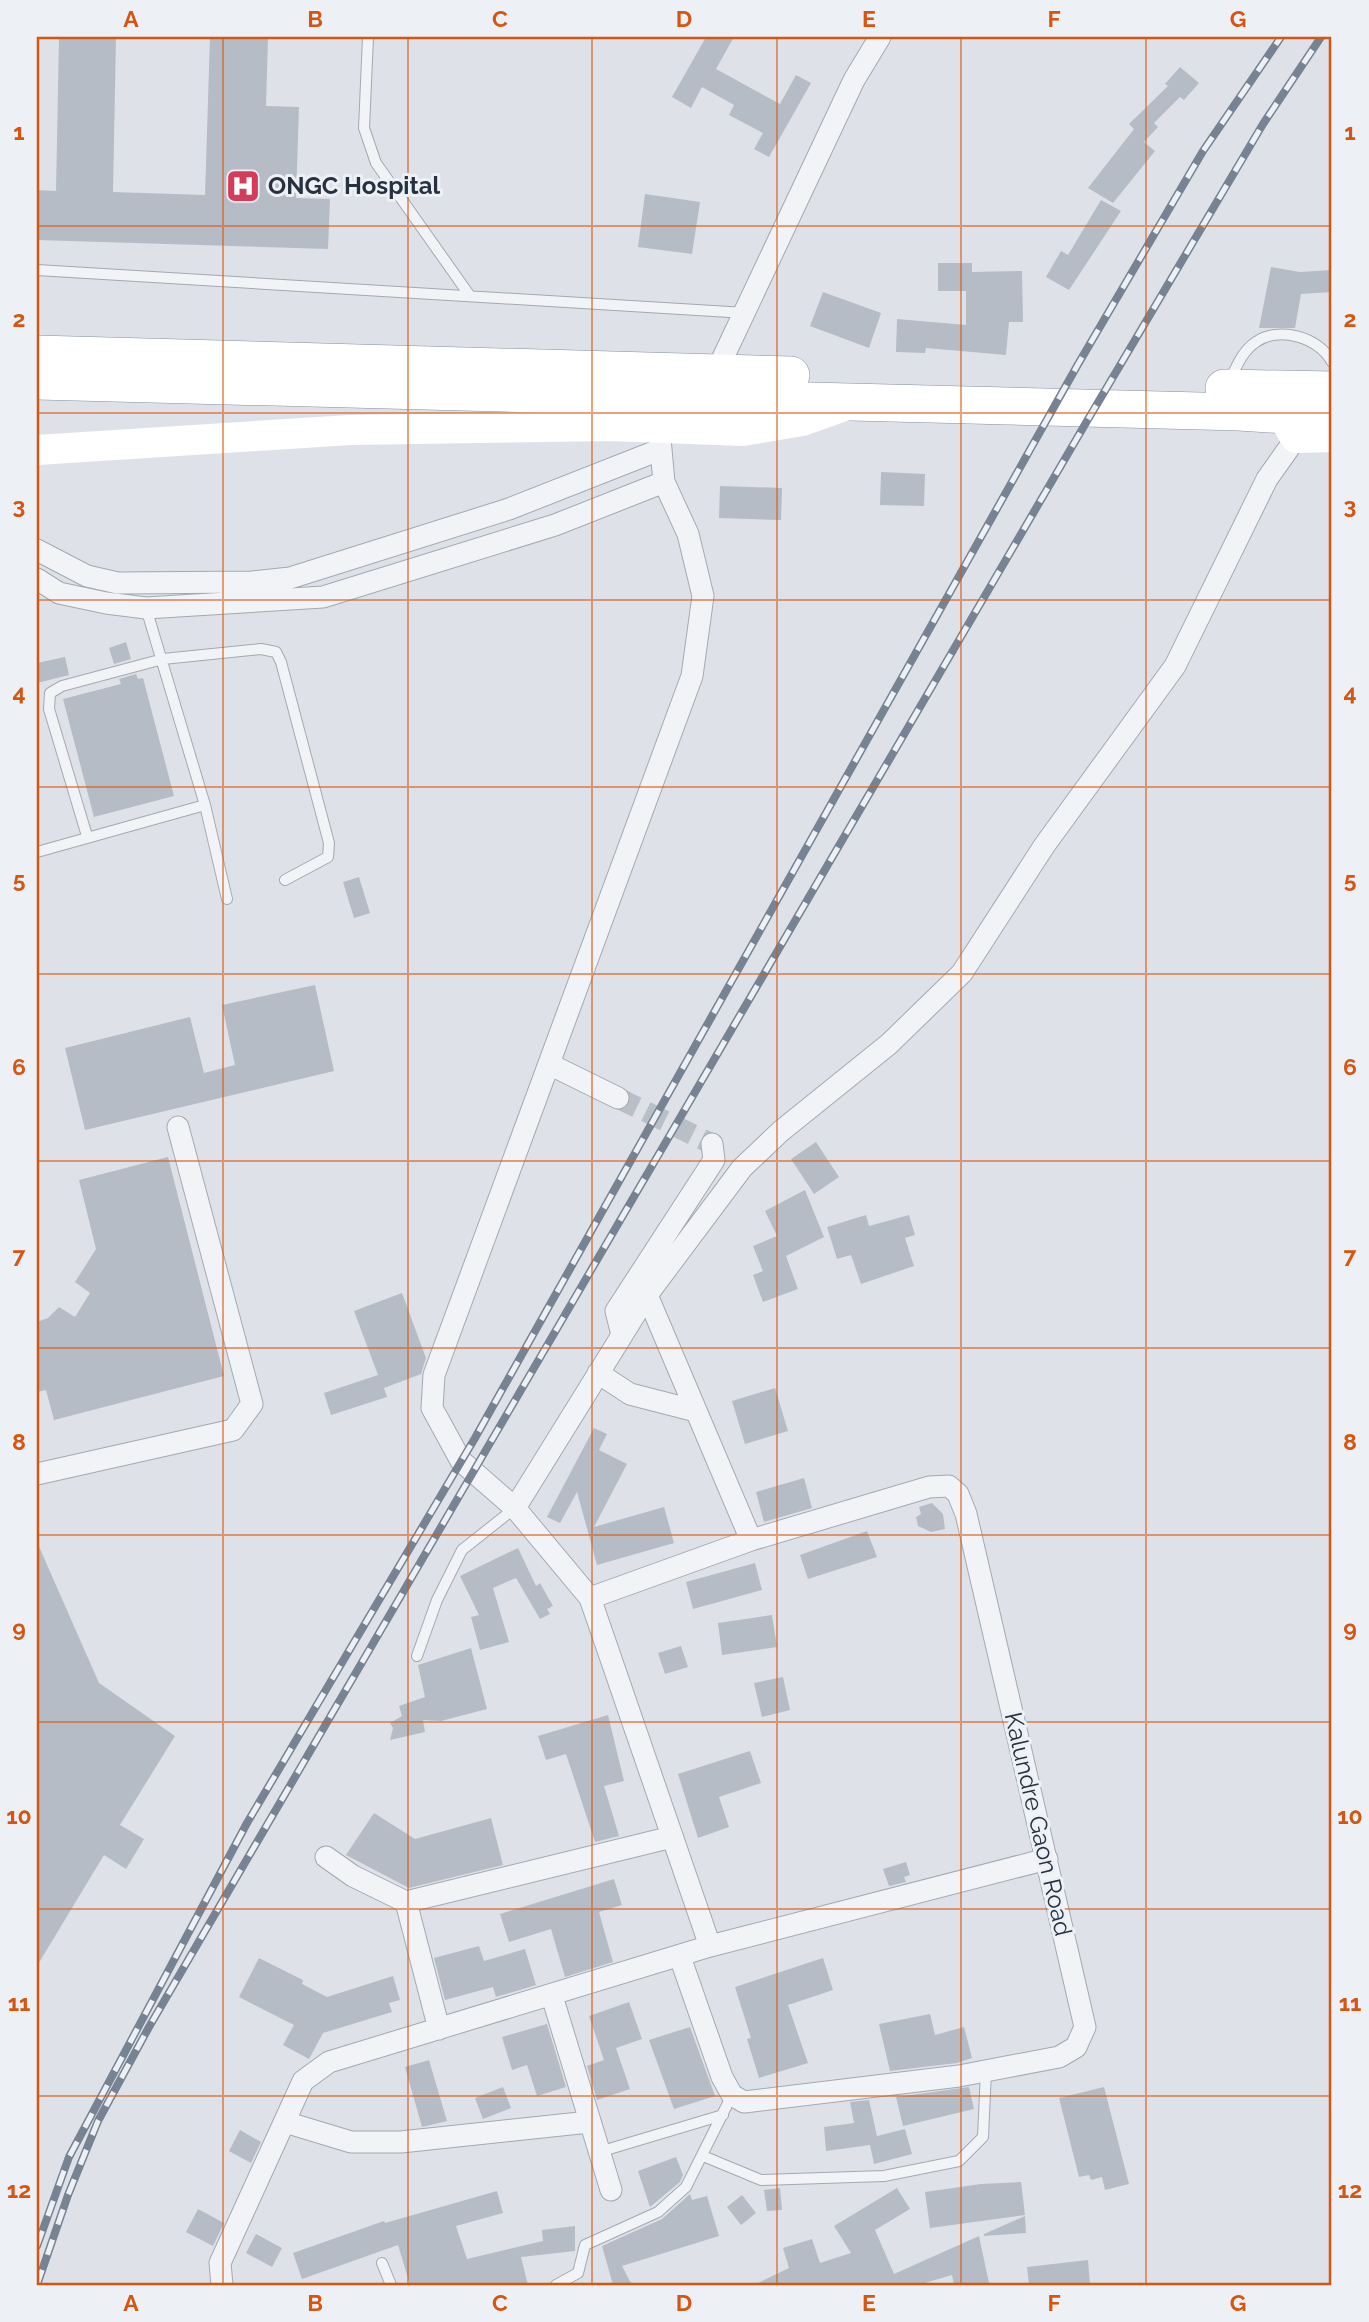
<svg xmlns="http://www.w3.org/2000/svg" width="1369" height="2322" font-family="Raleway,sans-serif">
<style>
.building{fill:#b5bcc5}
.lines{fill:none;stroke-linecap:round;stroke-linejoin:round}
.street-tunnel{stroke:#b9bfc6;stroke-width:21;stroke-dasharray:21 10;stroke-linecap:butt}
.lane-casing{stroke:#a3a9b2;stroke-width:12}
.street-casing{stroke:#a3a9b2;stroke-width:23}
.highway-casing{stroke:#85909f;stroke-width:38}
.lane{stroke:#f1f3f6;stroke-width:10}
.street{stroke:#f1f3f6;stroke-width:21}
.secondary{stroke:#fff;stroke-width:30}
.highway{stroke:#fff;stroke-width:37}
.rail-casing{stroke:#778292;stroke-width:8}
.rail{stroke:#edf1f6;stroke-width:5;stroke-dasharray:16;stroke-linecap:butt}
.grid{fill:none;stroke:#d55511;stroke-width:2;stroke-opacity:0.55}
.labels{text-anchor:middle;stroke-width:6;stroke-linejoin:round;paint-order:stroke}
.poi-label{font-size:24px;font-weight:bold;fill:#273140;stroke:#edf1f6;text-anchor:start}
.street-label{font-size:24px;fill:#273140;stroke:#edf1f6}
.neatline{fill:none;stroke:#d55511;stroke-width:2.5}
.grid-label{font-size:23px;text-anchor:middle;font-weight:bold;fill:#d55511}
</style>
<rect width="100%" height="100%" fill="#dee2e8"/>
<!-- building -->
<path class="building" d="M59 37H116L113 192 205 195 210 37H268L266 106 299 107 296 198 330 199 328 249 37 240V190L56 191Z
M706 37H734L716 69 780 104 796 75 811 83 769 157 754 149 763 133 729 115 734 105 702 87 691 108 672 97Z
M1180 67 1199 83 1184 100 1180 97 1154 123 1158 127 1144 142 1155 151 1113 203 1088 188 1134 129 1129 124 1168 86 1165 84Z
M645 194 700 202 692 254 638 247Z
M1101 200 1121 211 1069 290 1046 277 1061 251 1068 255Z
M938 263H972V272L1022 271 1023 322H1009L1006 355 926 348 925 353 896 352 897 319 966 325V291H938Z
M1271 267 1300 272 1332 270V292L1301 294 1295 328H1259Z
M823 292 881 313 869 348 810 326Z
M881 472 925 474 924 506 880 505Z
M720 486 782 488 781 520 719 518Z
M126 642 131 659 114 664 109 648Z
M65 657 69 675 37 683V663Z
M136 674 138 679 143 678 174 796 94 817 63 699 121 684 119 679Z
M359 877 370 913 354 918 343 882Z
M315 985 334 1071 85 1130 65 1048 190 1017 204 1073 235 1065 222 1005Z
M816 1142 839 1177 814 1194 791 1159Z
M168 1157 224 1376 54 1420 46 1390 37 1392V1322L48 1318 59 1307 75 1317 90 1293 75 1282 96 1249 79 1180Z
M805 1190 824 1237 786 1256 798 1289 763 1302 753 1275 763 1271 753 1246 777 1236 765 1211Z
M866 1215 869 1226 909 1215 915 1235 905 1238 914 1266 861 1284 851 1255 837 1259 827 1227Z
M402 1293 426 1358 421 1374 384 1388 387 1397 331 1415 324 1393 378 1375 354 1311Z
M775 1388 788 1431 745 1444 732 1401Z
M594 1428 607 1434 599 1450 627 1464 594 1527 664 1507 674 1543 597 1565 577 1492 560 1523 547 1517Z
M804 1478 812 1508 764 1522 756 1492Z
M932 1503 943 1514 945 1529 931 1532 918 1526 916 1517 921 1514 919 1507Z
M867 1531 877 1557 808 1579 800 1555Z
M37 1542 99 1683 175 1736 120 1825 144 1839 126 1869 104 1855 37 1966Z
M518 1548 536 1586 540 1583 553 1606 547 1609 550 1614 540 1619 516 1578 493 1588 509 1642 480 1650 471 1617 479 1615 460 1576Z
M755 1563 762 1590 693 1609 686 1582Z
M772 1615 777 1647 722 1655 718 1623Z
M681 1646 688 1667 665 1674 658 1653Z
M471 1648 487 1709 441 1721 423 1720 425 1732 390 1740 393 1728 390 1723 402 1716 399 1706 425 1697 418 1665Z
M783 1677 790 1710 762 1717 754 1683Z
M608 1715 624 1781 604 1786 619 1836 595 1842 566 1754 546 1760 538 1736Z
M750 1751 761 1783 719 1797 729 1827 698 1838 678 1774Z
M374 1813 415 1839 491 1818 503 1865 409 1888 346 1855Z
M906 1862 910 1875 904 1877 906 1882 889 1886 883 1869Z
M614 1879 622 1905 599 1912 613 1962 565 1977 551 1929 509 1942 500 1914Z
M479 1946 484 1961 525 1949 536 1985 496 1997 493 1987 445 2000 434 1958Z
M259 1958 303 1980 302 1984 327 1997 393 1976 400 2000 389 2003 392 2012 323 2033 309 2059 283 2045 294 2025 239 1997Z
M823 1958 833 1990 788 2005 808 2063 759 2078 747 2039 751 2038 735 1987Z
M629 2002 642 2039 616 2048 630 2089 597 2100 587 2066 604 2060 589 2016Z
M930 2014 935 2035 964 2027 972 2058 957 2063 890 2071 879 2024Z
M547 2024 566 2087 537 2096 527 2065 512 2070 502 2037Z
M690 2027 715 2096 674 2109 649 2040Z
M429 2060 447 2121 422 2127 405 2067Z
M503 2087 511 2108 483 2119 475 2098Z
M969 2087 974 2109 903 2126 896 2097Z
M1104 2087 1129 2184 1105 2190 1102 2177 1091 2180 1089 2175 1079 2177 1059 2098Z
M869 2100 877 2136 905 2129 912 2154 874 2164 870 2145 826 2151 824 2127 854 2123 850 2102Z
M240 2130 261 2142 251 2163 229 2151Z
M676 2157 683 2175 680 2182 650 2207 638 2171Z
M1021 2182 1025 2215 930 2228 925 2192 981 2184Z
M780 2188 782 2210 767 2211 764 2190Z
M897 2188 910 2209 875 2230 894 2274 979 2236 989 2283 954 2285 952 2275 918 2285H754L789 2268 783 2248 812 2239 820 2263 851 2253 834 2226Z
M497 2191 503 2213 456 2226 467 2259 543 2241 542 2230 575 2226V2251L521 2257 528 2285H410L398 2245 302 2279 293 2253 384 2221 385 2223Z
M690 2194 692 2200 707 2196 719 2236 622 2266 632 2285H613L602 2246 662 2219Z
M742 2195 756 2213 741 2225 727 2207Z
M198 2209 224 2223 213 2246 186 2232Z
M1025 2216 1026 2233 984 2236V2234Z
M256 2234 282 2248 272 2267 246 2253Z
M1088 2260 1090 2285H1029L1027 2267Z"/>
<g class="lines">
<!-- street-tunnel -->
<path class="street-tunnel" d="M618 1098 712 1144"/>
<!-- lane casing -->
<g class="lane-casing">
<path id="lane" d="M368 37 364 128 376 163 470 296
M37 270 746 313
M1229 382C1236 368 1242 351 1256 342 1279 326 1319 337 1332 362
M146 608 205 805 227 899
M87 836 49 709 50 693 62 686 163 659 261 649 276 652 281 662 329 843 328 857 285 880
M37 852 205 805
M417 1656 437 1600 462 1550 515 1508
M599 2152 723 2115
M703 2156 761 2180 884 2176 959 2161 983 2137 986 2071
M382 2263 391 2285
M556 2285 578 2273 585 2245 658 2212 686 2187 732 2095"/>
</g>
<!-- street casing -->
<g class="street-casing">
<path id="street" d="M712 381 854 80 880 37
M37 550 87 576 118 583 252 582 290 578 509 509 659 450
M37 579 59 593 106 603 146 608 323 597 555 525 664 482
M549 1064 618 1098
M647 1295 751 1540
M622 1335 616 1311 714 1160 712 1144
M598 1373 630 1394 696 1411
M37 1474 233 1430 252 1404 178 1127
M515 1508 647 1295 742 1168 781 1131 889 1044 962 973 1044 846 1175 666 1267 479 1296 438
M590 1598 751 1540 929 1487 949 1486 958 1494 966 1514 1085 2027 1076 2047 1059 2057 959 2076 744 2102 732 2095 722 2077 680 1957
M326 1857 353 1876 406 1902 672 1837
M406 1902 439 2029
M710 1946 1047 1859
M552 1996 611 2190
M285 2122 351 2142H401L589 2122
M222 2285 220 2263 303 2081 329 2062 710 1946 590 1598 515 1508 461 1461 432 1408 434 1375 692 676 703 596 688 534 664 482 659 428"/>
</g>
<!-- highway casing -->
<g class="highway-casing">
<path id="highway" d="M37 354 791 375
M37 381 1239 412 1332 418
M1224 388 1332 390"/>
</g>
<!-- lane -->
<use href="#lane" class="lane"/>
<!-- street -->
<use href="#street" class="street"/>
<!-- secondary -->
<path class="secondary" d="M1291 398C1285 416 1284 423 1296 438L1332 437
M37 450 350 430 610 426 743 431 802 421 844 406"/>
<!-- highway -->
<use href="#highway" class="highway"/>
<!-- rail casing -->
<g class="rail-casing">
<path id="rail" d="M37 2246 69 2157 247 1823 475 1438 1077 366 1203 151 1281 37
M37 2285 68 2195 98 2121 149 2027 1087 421 1263 124 1321 37"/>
</g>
<!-- rail -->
<use href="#rail" class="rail"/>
</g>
<!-- grid -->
<path class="grid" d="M223 37V2285M408 37V2285M592 37V2285M777 37V2285M961 37V2285M1146 37V2285M37 226H1332M37 413H1332M37 600H1332M37 787H1332M37 974H1332M37 1161H1332M37 1348H1332M37 1535H1332M37 1722H1332M37 1909H1332M37 2096H1332"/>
<!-- icons -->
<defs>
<g id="hospital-square" transform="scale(1.75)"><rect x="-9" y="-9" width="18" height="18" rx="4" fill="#d33d59" stroke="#edf1f6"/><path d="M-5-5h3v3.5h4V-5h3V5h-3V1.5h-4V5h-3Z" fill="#fff"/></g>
</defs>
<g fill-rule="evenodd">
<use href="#hospital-square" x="243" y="186"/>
</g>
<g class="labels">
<!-- poi labels -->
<g class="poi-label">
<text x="268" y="194">ONGC Hospital</text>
</g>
<!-- street labels -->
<g class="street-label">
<text transform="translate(1038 1824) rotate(77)" y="8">Kalundre Gaon Road</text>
</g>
</g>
<!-- border -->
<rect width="1369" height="2322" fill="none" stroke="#edf1f6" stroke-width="77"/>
<rect x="38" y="38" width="1292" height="2246" class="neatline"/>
<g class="grid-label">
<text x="131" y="27">A</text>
<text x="315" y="27">B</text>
<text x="500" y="27">C</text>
<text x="684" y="27">D</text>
<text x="869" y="27">E</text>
<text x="1054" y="27">F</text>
<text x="1238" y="27">G</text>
<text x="19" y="140">1</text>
<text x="1350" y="140">1</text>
<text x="19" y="327">2</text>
<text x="1350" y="327">2</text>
<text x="19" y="514">3</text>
<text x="1350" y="514">3</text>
<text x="19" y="701">4</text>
<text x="1350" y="701">4</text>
<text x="19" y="888">5</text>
<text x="1350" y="888">5</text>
<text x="19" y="1075">6</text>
<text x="1350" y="1075">6</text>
<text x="19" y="1263">7</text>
<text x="1350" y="1263">7</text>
<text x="19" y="1450">8</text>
<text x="1350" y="1450">8</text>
<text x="19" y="1637">9</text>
<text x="1350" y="1637">9</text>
<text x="19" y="1824">10</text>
<text x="1350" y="1824">10</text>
<text x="19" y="2011">11</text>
<text x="1350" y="2011">11</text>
<text x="19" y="2198">12</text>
<text x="1350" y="2198">12</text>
<text x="131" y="2311">A</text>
<text x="315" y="2311">B</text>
<text x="500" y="2311">C</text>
<text x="684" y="2311">D</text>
<text x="869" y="2311">E</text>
<text x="1054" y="2311">F</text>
<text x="1238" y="2311">G</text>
</g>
</svg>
